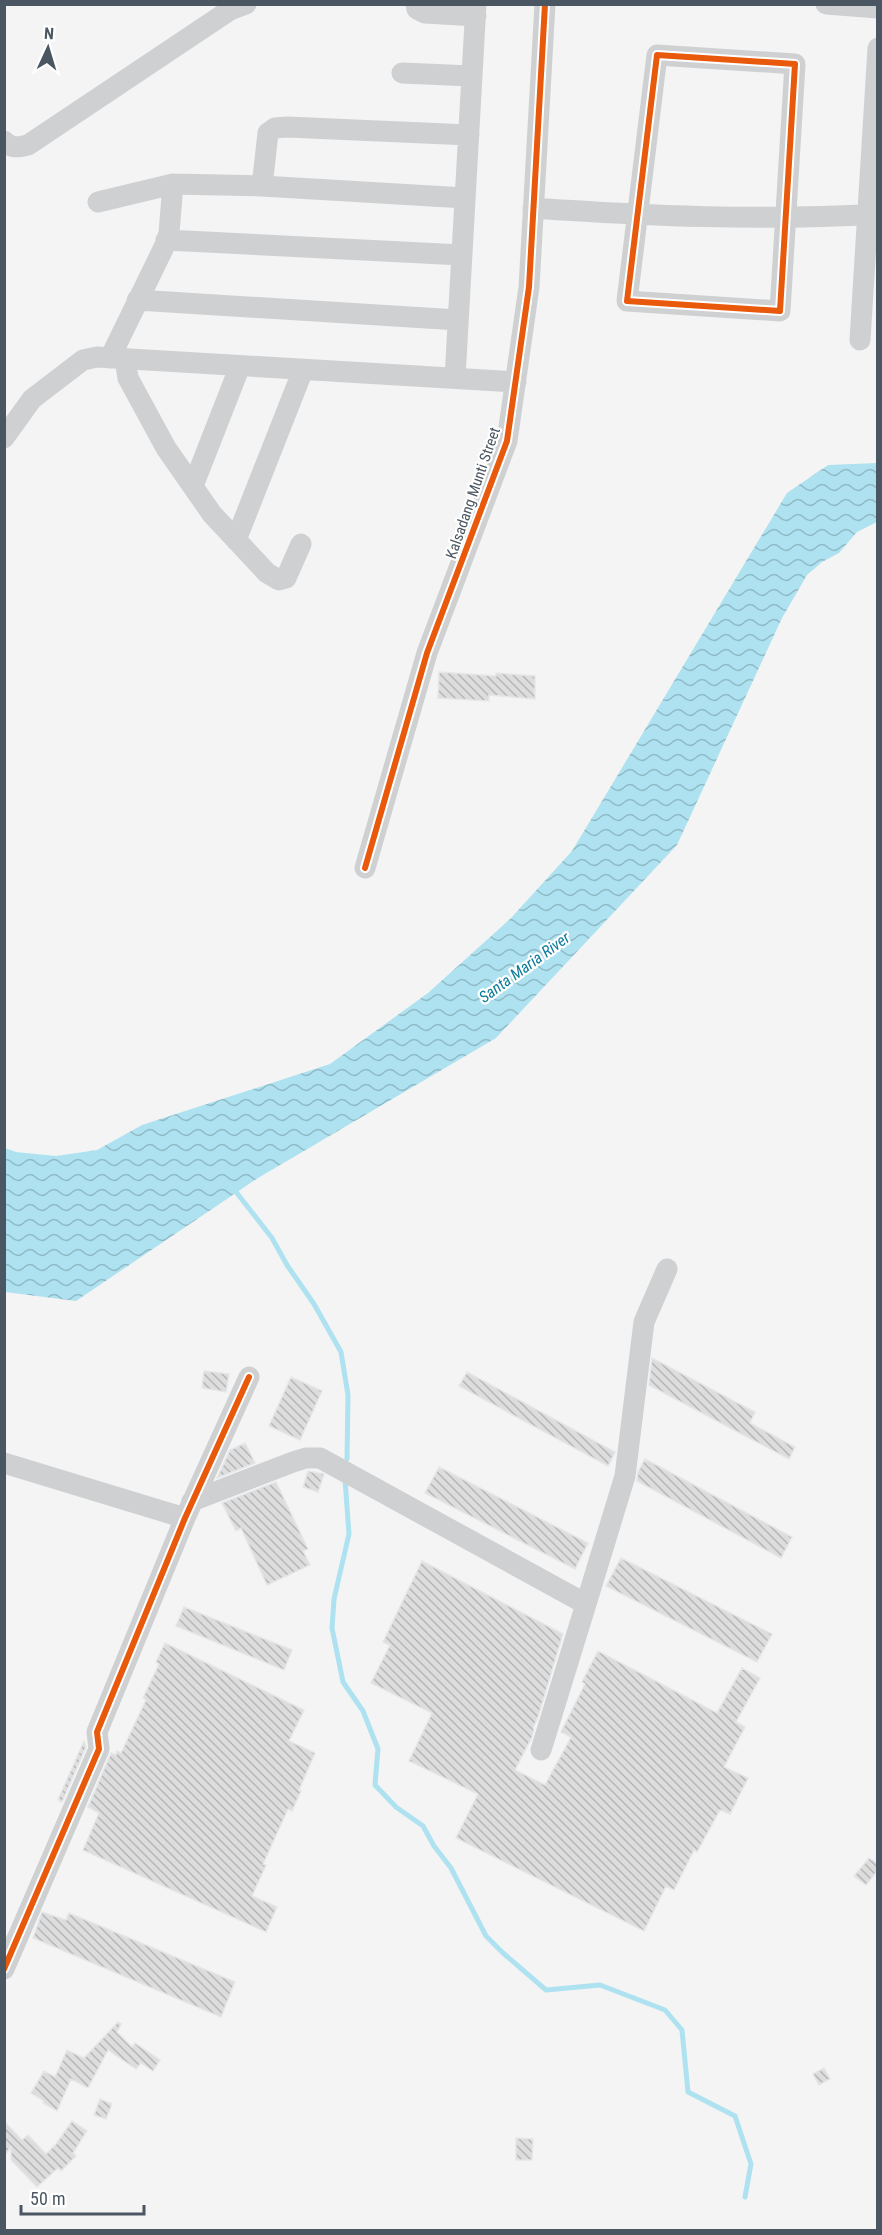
<svg xmlns="http://www.w3.org/2000/svg" width="882" height="2235" font-family="'Roboto Condensed',sans-serif">
<style>
.water{fill:url(#water-waves)}
.lines{fill:none;stroke-linecap:round;stroke-linejoin:round}
.stream{stroke:#aee2f0;stroke-width:5}
.building{fill:url(#building-back-hatch);stroke:#e5e6e7;stroke-width:1.5}
.minor{stroke:#ced0d2;stroke-width:21}
.cycleway-casing{stroke:#fff;stroke-width:10}
.cycleway{stroke:#e8590c;stroke-width:6}
.labels{text-anchor:middle;stroke-width:4.5;stroke-linejoin:round;paint-order:stroke}
.street-label{font-size:15px;fill:#4a5661;stroke:#fff}
.water-label{font-size:16px;font-style:italic;fill:#0c7c9b;stroke:#fff}
</style>
<defs>
<pattern id="water-waves" width="16" height="10" patternUnits="userSpaceOnUse" patternTransform="scale(1.5)"><rect width="16" height="10" fill="#aee2f0"/><path d="M0 5q4-4 8 0t8 0" fill="none" stroke="#90bac6"/></pattern>
<pattern id="building-back-hatch" width="6" height="6" patternUnits="userSpaceOnUse" patternTransform="scale(1.5)"><rect width="6" height="6" fill="#ddddde"/><path d="M-1 5l2 2M0 0l6 6M5-1l2 2" fill="none" stroke="#b5b6b7"/></pattern>
</defs>
<rect width="100%" height="100%" fill="#f4f4f4"/>
<!-- water -->
<path class="water" d="M877 463V522L857 532 839 553 822 562 807 575 782 618 677 845 496 1038 258 1178 76 1301 5 1292V1148L16 1152 56 1156 97 1150 142 1125 330 1064 428 993 511 918 572 851 787 493 828 465Z"/>
<g class="lines">
<!-- stream -->
<path class="stream" d="M233 1188 272 1238 287 1265 314 1304 341 1352 348 1395 347 1459
M345 1479 349 1534 334 1599 332 1628 343 1682 363 1711 378 1749 375 1785 396 1807 423 1826 434 1846 451 1868 486 1936 503 1953 546 1990 600 1985 665 2010 682 2030 688 2092 735 2116 751 2164 745 2197"/>
</g>
<!-- building -->
<path class="building" d="M439 672 496 676V673L535 676V699L489 695V701L438 698Z
M652 1358 755 1412 750 1423 795 1447 789 1459 649 1385Z
M204 1371 229 1374 226 1392 202 1388Z
M467 1372 615 1452 608 1466 459 1386Z
M291 1377 322 1391 300 1440 269 1426Z
M245 1443 255 1463 217 1478 230 1450Z
M645 1459 792 1537 781 1558 637 1481 638 1472Z
M439 1467 588 1543 575 1569 425 1493Z
M308 1471 324 1474 318 1492 303 1487Z
M276 1482 308 1549 303 1551 310 1565 267 1585 241 1528 236 1531 222 1503Z
M621 1558 772 1634 757 1662 606 1586Z
M422 1561 563 1634 538 1717 533 1728 534 1729 532 1737 515 1770 545 1785 571 1737 561 1732 585 1684 582 1682 598 1651 717 1713 742 1668 760 1678 736 1722 745 1727 724 1767 748 1778 730 1814 720 1810 697 1852 694 1850 674 1890 666 1886 644 1931 456 1838 478 1794 409 1761 432 1713 371 1683 390 1645 383 1642Z
M184 1607 292 1650 284 1670 176 1626Z
M165 1643 304 1710 289 1741 315 1753 299 1790 301 1791 292 1811 288 1809 263 1864 266 1865 252 1896 277 1907 266 1932 83 1850 99 1813 88 1807 111 1753 116 1755 117 1751 121 1753 146 1700 143 1698 159 1664 156 1662Z
M84 1741 86 1747 62 1802 58 1800Z
M869 1858 878 1864V1870L866 1885 854 1876Z
M42 1912 66 1920 69 1913 235 1982 221 2017 33 1938Z
M118 2022 121 2024 117 2032 132 2047 135 2043 160 2060 153 2071 141 2063 136 2069 108 2050 88 2088 71 2079 57 2111 43 2103 44 2101 31 2093 44 2071 55 2077 67 2050 84 2058Z
M824 2068 830 2079 819 2085 813 2074Z
M100 2099 112 2104 106 2119 94 2115Z
M4 2121 22 2140 28 2135 46 2154 56 2144 72 2121 87 2131 73 2153 76 2156 61 2171 58 2168 37 2187 11 2160V2147L4 2156Z
M516 2138 533 2139 532 2160H516Z"/>
<g class="lines">
<!-- minor -->
<path class="minor" d="M416 4 417 9 425 13 476 16
M826 4 878 8
M657 55 795 64 780 311 627 301Z
M402 73 472 76
M4 141C11 149 19 147 28 145L230 10 246 4
M262 186 268 133 275 128 287 127 469 135
M98 202 173 184 262 186 465 198
M533 208C648 216 762 221 878 214
M166 240 462 255
M137 300 458 320
M860 340 878 48
M110 358 165 245 169 233 173 184
M125 359 128 378 166 448 212 514 267 573 279 580 286 578 301 544
M455 378 476 4
M4 438 32 399 83 360 97 357 516 382
M193 486 240 366
M236 540 303 370
M365 868 427 653 507 441 529 287 545 4
M4 1463 185 1518
M192 1501 293 1462 306 1458H320L586 1604 541 1750
M586 1604 625 1476 644 1322 667 1269
M4 1969 99 1749 97 1732 185 1518 249 1377"/>
<!-- cycleway casing -->
<g class="cycleway-casing">
<path id="cycleway" d="M657 55 795 64 780 311 627 301Z
M365 868 427 653 507 441 529 287 545 4
M4 1969 99 1749 97 1732 185 1518 249 1377"/>
</g>
<!-- cycleway -->
<use href="#cycleway" class="cycleway"/>
</g>
<g class="labels">
<!-- street labels -->
<g class="street-label">
<text transform="translate(473 493) rotate(-71)" y="5">Kalsadang Munti Street</text>
</g>
<!-- water labels -->
<g class="water-label">
<text transform="translate(524 967) rotate(-36)" y="6">Santa Maria River</text>
</g>
</g>
<!-- border -->
<rect width="882" height="2235" fill="none" stroke="#4a5661" stroke-width="12"/>
<!-- north arrow -->
<g transform="translate(48 48) rotate(4)" stroke="#ffffff" stroke-width="4.5" paint-order="stroke">
<path d="M0-4.5L10 22L0 15L-10 22Z" fill="#4a5661"/>
<text y="-9" font-size="16" font-weight="bold" text-anchor="middle" fill="#4a5661">N</text>
</g>
<!-- scale -->
<path d="M21 2205v9h123v-9" fill="none" stroke="#4a5661" stroke-width="3"/>
<text x="30" y="2205" font-size="18" fill="#4a5661" stroke="#ffffff" stroke-width="4.5" paint-order="stroke">50 m</text>
</svg>
